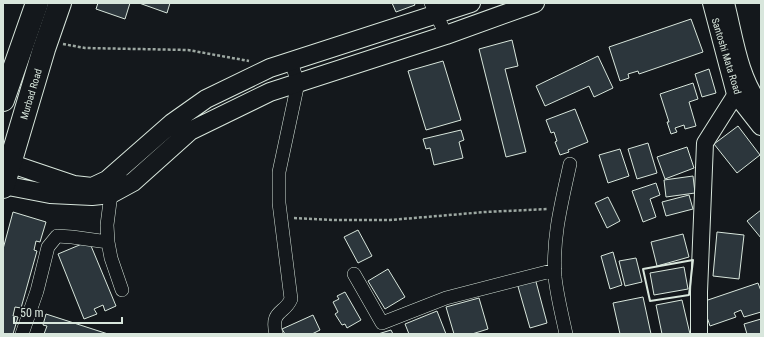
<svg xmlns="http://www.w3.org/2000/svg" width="764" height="337" font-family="'Roboto Condensed',sans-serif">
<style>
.building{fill:#2c363c;stroke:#d8e6dc}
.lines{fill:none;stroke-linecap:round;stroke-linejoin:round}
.minor-casing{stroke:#d8e6dc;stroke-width:14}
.tertiary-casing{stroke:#d8e6dc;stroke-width:18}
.secondary-casing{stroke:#d8e6dc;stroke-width:20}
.trunk-casing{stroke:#d8e6dc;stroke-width:24}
.path{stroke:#9da8a2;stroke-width:2.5;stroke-dasharray:3 2;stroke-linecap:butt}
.minor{stroke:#14181c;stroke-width:13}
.tertiary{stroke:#14181c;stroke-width:16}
.secondary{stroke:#14181c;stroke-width:18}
.trunk{stroke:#14181c;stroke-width:22}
.wall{stroke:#d8e6dc;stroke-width:2}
.labels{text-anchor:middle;stroke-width:3;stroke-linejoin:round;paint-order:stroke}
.street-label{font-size:10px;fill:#d8e6dc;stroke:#14181c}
</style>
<rect width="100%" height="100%" fill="#14181c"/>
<!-- building -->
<path class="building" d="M98 3H130L125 19 96 9Z
M139 3H170L167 13Z
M392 3H414L415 5 396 12Z
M691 19 703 52 639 74 638 71 628 74 629 78 620 81 609 47Z
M512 40 518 66 505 69 526 152 506 157 479 49Z
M598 56 613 88 594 97 589 86 545 106 536 86Z
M443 61 461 120 426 130 408 71Z
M709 69 716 93 702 97 695 74Z
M693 83 698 99 689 102 696 126 685 129 684 125 675 128 677 132 671 134 667 122H669L660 94Z
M575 109 588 142 568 150 569 152 560 155 555 142 557 141 554 132 551 133 546 120Z
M738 126 760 155 737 173 714 144Z
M461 130 464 140 459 142 463 158 434 165 430 148 426 149 423 139Z
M648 143 657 173 637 179 628 149Z
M687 147 694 168 665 179 657 157Z
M620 149 629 176 608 183 599 155Z
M693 176 695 193 666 197 664 180Z
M656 183 660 195 650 199 656 217 643 222 632 191Z
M689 195 693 209 666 216 662 202Z
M608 197 620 221 607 228 595 203Z
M761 210V238L747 221Z
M13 212 46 222 40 242 36 241 34 250 37 251 21 308 15 307 13 316 18 317 13 334H3V249Z
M358 230 372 256 358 263 344 237Z
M717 232 744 235 739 279 713 276Z
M683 234 689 257 657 266 651 242Z
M89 241 116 306 105 311 103 305 94 309 97 314 84 319 58 254Z
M613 252 622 285 610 289 601 256Z
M636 258 642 282 625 286 619 261Z
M684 267 688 289 654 295 650 273Z
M388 269 405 297 385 309 368 281Z
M535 278 547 323 530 328 517 283Z
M758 283 761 291V312L744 317 741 310 734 313 736 317 710 326 702 302Z
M345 292 361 320 347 328 345 324 342 325 335 314 338 312 333 302 339 299 337 296Z
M643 297 651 334H620L613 303Z
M479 298 488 329 472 334H454L446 307Z
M682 300 690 334H662L656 305Z
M437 311 446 334H409L405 324Z
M46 314 108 334H44L47 326 43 325Z
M313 315 320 330 312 334H285L282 329Z
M761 319V334H747L744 324Z
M391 330 393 334H378Z"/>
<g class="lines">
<!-- minor casing -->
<g class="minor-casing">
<path id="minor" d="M431 3 446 35
M108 242 107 225 111 194
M354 274 382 323 446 298 555 270
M22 334 37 291 48 247 57 236 72 237 108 242 111 258 122 290
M276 334C270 310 285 314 291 299L279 203V172L298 83 291 62
M566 334C562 315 557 296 555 277 552 238 562 201 570 164"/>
</g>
<!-- tertiary casing -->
<g class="tertiary-casing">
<path id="tertiary" d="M699 334V292L705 143 736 94 745 87"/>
</g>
<!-- secondary casing -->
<g class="secondary-casing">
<path id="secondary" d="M712 3 736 94 761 126
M725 3C734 38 738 77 761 107
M3 161 74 185 92 187 107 180 172 123 206 99 270 68 471 3
M3 185 50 194 92 196 111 194 133 182 190 131 270 92 446 35 535 3"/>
</g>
<!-- trunk casing -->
<g class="trunk-casing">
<g id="trunk">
<path d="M3 100 37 3"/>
<path id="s1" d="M3 187 44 49 60 3"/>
</g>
</g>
<!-- path -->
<path class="path" d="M63 44 85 48 188 50 249 61
M294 218 334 220H390L485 212 548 209"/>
<!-- minor -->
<use href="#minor" class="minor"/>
<!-- tertiary -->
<use href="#tertiary" class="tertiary"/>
<!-- secondary -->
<use href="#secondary" class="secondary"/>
<!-- trunk -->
<use href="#trunk" class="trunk"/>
<!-- wall -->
<path class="wall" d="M693 260 689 295 650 301 643 269Z"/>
</g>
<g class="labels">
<!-- street labels -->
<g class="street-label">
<text transform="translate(727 56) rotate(73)" y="4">Santoshi Mata Road</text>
<text dy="4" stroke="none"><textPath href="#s1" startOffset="97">Murbad Road</textPath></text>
</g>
</g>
<!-- border -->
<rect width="764" height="337" fill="none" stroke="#d8e6dc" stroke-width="8"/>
<!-- scale -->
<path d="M14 317v6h108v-6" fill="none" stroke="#d8e6dc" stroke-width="2"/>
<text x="20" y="317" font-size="12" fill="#d8e6dc" stroke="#14181c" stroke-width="3" paint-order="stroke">50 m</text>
</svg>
